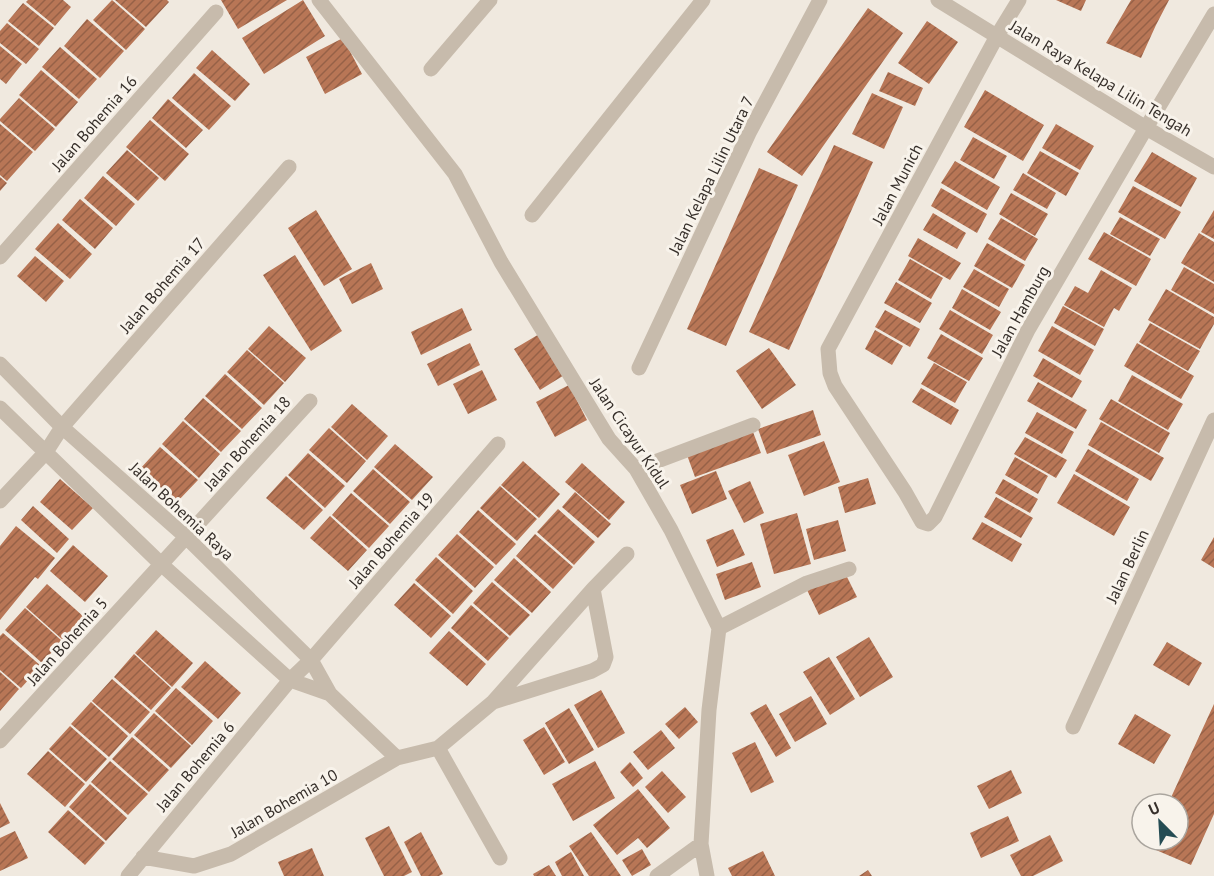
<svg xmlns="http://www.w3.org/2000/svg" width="1214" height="876" font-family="'PT Sans',sans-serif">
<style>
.building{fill:url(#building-hatch)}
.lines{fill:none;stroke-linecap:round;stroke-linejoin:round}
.minor{stroke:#c7bbac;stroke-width:15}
.labels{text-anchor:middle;stroke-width:6;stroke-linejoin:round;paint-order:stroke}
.street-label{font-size:16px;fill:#362f2a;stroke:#f8f3eb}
</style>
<defs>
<pattern id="building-hatch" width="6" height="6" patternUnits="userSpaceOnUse" patternTransform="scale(1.5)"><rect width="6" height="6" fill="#b87656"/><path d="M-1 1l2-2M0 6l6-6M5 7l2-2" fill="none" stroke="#966147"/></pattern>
</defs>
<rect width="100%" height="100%" fill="#f0e9df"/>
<!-- building -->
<path class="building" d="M28 0H63L71 7 55 26 26 2Z
M112 0 145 29 126 50 93 20Z
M115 0H167L169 2 146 27Z
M221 0H287L238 29Z
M303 0 325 36 264 74 242 38Z
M1056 0H1086L1081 11Z
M1131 0H1169L1156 25 1141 58 1106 43Z
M23 3 54 28 39 46 8 21Z
M868 8 903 33 802 176 767 152Z
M87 19 124 51 100 78 64 46Z
M927 21 958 42 929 84 898 63Z
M7 23 39 49 26 64 0 43V31Z
M343 38 362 74 325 94 306 57Z
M0 46 22 64 6 84 0 79Z
M60 47 97 79 79 99 42 67Z
M212 50 250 84 235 101 196 68Z
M41 70 78 102 56 127 19 95Z
M888 72 923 88 915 106 879 91Z
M194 73 231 106 209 130 172 98Z
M985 90 1044 125 1023 161 964 127Z
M872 93 903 107 884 149 852 134Z
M19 98 55 129 35 151 0 121V119Z
M168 99 203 130 186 148 152 118Z
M150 120 189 154 165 181 126 147Z
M0 124 33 152 7 181 0 175Z
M1056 124 1094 146 1080 170 1042 148Z
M973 137 1007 156 994 179 960 160Z
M834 145 873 162 789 350 749 332Z
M127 150 159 178 138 201 106 173Z
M1040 151 1079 173 1066 196 1027 173Z
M1152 152 1197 178 1181 207 1134 181Z
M955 161 1000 187 987 210 941 183Z
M759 168 798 185 726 346 687 329Z
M1023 173 1056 193 1047 209 1013 190Z
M103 176 135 204 116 226 84 198Z
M0 177 7 183 0 191Z
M1133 186 1181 212 1165 239 1118 212Z
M941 188 987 214 977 233 931 206Z
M1011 193 1048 214 1035 236 999 214Z
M80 199 113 228 95 249 62 220Z
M316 210 352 269 324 286 288 228Z
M1214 210V239L1201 232Z
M933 213 966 233 957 249 923 230Z
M1120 217 1160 239 1150 256 1110 234Z
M1001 218 1038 239 1025 261 988 239Z
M58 223 92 254 70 279 35 249Z
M1104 232 1151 259 1136 286 1088 259Z
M1199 233 1214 242V282L1181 263Z
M918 238 961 263 950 280 908 256Z
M987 243 1025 265 1012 288 974 266Z
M295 255 342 331 311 351 263 275Z
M35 256 64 281 46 302 17 276Z
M910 259 943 278 931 299 898 280Z
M371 263 383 289 352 304 339 279Z
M1184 267 1214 284V314L1171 290Z
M974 269 1009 289 999 307 963 287Z
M1101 270 1132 288 1119 311 1114 308 1104 327 1064 305 1075 286 1088 293Z
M896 282 932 303 920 323 884 303Z
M962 289 1001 312 990 330 952 308Z
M1166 289 1214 317V324L1200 349 1148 320Z
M1063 306 1104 329 1095 346 1054 323Z
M462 308 472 330 421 355 411 332Z
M885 310 920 329 910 347 875 327Z
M950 310 993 335 982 354 939 329Z
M1150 323 1200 351 1188 371 1139 342Z
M269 326 306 358 285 382 248 349Z
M1052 326 1094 350 1080 375 1038 351Z
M875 330 903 346 892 365 865 349Z
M541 333 566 374 540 390 514 349Z
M941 334 983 358 969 381 927 358Z
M470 343 480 365 438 386 427 364Z
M1137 343 1194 376 1181 399 1124 366Z
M769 348 796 385 762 409 736 371Z
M247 350 284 383 264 405 227 372Z
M1043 358 1082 381 1072 398 1033 376Z
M934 363 967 382 955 403 921 384Z
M482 370 497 400 468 414 453 384Z
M225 374 262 408 242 429 205 396Z
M1132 375 1183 404 1168 430 1118 401Z
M1038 382 1087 410 1076 429 1027 401Z
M569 385 587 420 555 437 536 402Z
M921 388 959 410 951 425 912 402Z
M203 398 241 431 221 452 184 419Z
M1111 399 1170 433 1159 453 1099 419Z
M352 404 388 436 367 460 331 427Z
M813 410 821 435 767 454 758 429Z
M1037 412 1074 432 1062 454 1025 433Z
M183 421 220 454 199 478 162 444Z
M1101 422 1164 458 1151 481 1088 445Z
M329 428 366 461 347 483 309 450Z
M753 432 761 453 695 477 687 455Z
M1025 437 1067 460 1056 478 1014 454Z
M824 441 840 482 804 496 788 455Z
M395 444 433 477 412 500 374 467Z
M160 447 198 480 177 502 140 469Z
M1088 449 1139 479 1127 501 1075 471Z
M308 453 345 486 325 508 288 475Z
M1015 457 1048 476 1038 494 1005 475Z
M523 461 560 494 539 518 501 485Z
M582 463 625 502 609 520 565 482Z
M373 469 410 502 390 524 353 491Z
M716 471 727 499 692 514 680 485Z
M1074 474 1130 507 1114 536 1057 503Z
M286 476 323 510 304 530 266 498Z
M868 478 876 504 845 513 838 487Z
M60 479 93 508 72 530 40 502Z
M1003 479 1038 499 1030 513 995 493Z
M750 481 764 513 744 523 728 491Z
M500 486 537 519 517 541 480 508Z
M575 492 611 524 598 538 562 507Z
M351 493 389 526 369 548 332 515Z
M996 497 1033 518 1021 538 984 517Z
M33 506 69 539 57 553 21 520Z
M558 509 595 542 574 565 537 532Z
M478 510 516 544 496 565 459 532Z
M797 513 811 564 774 574 760 524Z
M330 516 367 550 348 571 310 538Z
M838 520 846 551 814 560 806 529Z
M982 522 1022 544 1012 562 972 539Z
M16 526 55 558 38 579 35 577 0 620V546Z
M733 529 745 555 717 567 706 540Z
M457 534 494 567 475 588 438 555Z
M535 534 573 567 553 589 516 556Z
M1214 537V568L1201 560Z
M73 545 108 576 85 602 50 571Z
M436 557 473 591 453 614 415 580Z
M514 558 551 592 532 613 494 580Z
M752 562 761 587 725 600 716 574Z
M845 573 857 597 819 615 807 590Z
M492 582 530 615 510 636 473 603Z
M414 583 451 616 431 638 394 605Z
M47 584 84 617 63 640 26 607Z
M471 605 509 638 488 661 451 628Z
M25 608 62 641 42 663 5 630Z
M156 630 193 663 172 687 135 653Z
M449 631 486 664 467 686 429 653Z
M3 633 41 666 21 688 0 670V636Z
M869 637 893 677 860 697 836 657Z
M1167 642 1202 663 1189 686 1153 665Z
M134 654 171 688 151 710 114 677Z
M829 657 855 699 830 715 803 672Z
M205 661 241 693 218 719 181 687Z
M0 672 19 689 0 711Z
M112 679 150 712 130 734 92 701Z
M176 688 213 721 192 745 155 711Z
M601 690 625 733 598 748 574 705Z
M811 696 827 724 795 742 779 714Z
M91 702 128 736 109 757 71 724Z
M766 704 791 748 776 757 750 713Z
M1214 704V814L1191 865 1149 847 1152 840H1178V804H1168Z
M685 707 698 722 679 739 665 724Z
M569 708 594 750 569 764 545 723Z
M154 713 191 746 171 768 134 735Z
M1135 714 1171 735 1154 764 1118 744Z
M70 726 107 759 86 782 49 749Z
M544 727 565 762 544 775 523 740Z
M661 730 675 748 648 770 633 752Z
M132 737 169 770 149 792 112 759Z
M755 742 774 782 751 793 732 753Z
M48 751 85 784 65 807 27 774Z
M110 761 148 794 128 815 91 782Z
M595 761 615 798 573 821 552 784Z
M630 762 643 778 633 787 620 772Z
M1011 770 1022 793 989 809 977 786Z
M662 771 686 797 668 813 645 787Z
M90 784 127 818 106 841 69 807Z
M638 789 670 828 647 848 638 838 617 855 593 825Z
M0 803 10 823 0 828Z
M68 810 105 843 85 865 48 832Z
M1008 816 1019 841 981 858 970 833Z
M389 826 412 872 404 876H384L365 838Z
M15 831 28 858 0 871V838Z
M421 832 443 874 439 876H421L404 842Z
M591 832 621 876H589L569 846Z
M1050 835 1063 861 1033 876H1021L1010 855Z
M312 848 324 876H284L278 862Z
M642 849 651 865 632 876 622 860Z
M763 851 775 876H732L728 868Z
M571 852 584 876H562L555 862Z
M549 865 556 876H534L533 874Z
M868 870 872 876H859Z"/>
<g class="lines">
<!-- minor -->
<path class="minor" d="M319 0 455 174 501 262 609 439 636 469 671 530 719 628 709 710 701 844 707 876
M938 0 1146 128 1214 167
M1019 0 997 36 828 349 830 373 835 386 905 492 922 522 928 524 935 517 1028 330 1146 128 1214 14
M431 69 490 0
M532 215 703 0
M0 257 216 12
M0 364 62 427 186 537 311 660 330 694 397 758
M639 368 749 133 820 0
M0 408 161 564 290 680 330 694
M636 469 753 425
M0 501 46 452 62 427 289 167
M719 628 807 583 849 569
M493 702 592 671 603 665 606 657 593 589
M1073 727 1214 420
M0 741 310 401
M438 748 500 858
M143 857 194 866 231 854 397 758 438 748 493 702 593 589 627 554
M128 876 290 680 311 660 498 444
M657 876 701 844"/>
</g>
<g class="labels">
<!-- street labels -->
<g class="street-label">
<text transform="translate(1101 78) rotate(31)" y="6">Jalan Raya Kelapa Lilin Tengah</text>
<text transform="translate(94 123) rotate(-49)" y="6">Jalan Bohemia 16</text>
<text transform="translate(711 175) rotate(-64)" y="6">Jalan Kelapa Lilin Utara 7</text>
<text transform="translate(897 184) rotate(-62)" y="6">Jalan Munich</text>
<text transform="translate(162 285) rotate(-49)" y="6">Jalan Bohemia 17</text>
<text transform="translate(1020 311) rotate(-61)" y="6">Jalan Hamburg</text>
<text transform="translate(630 433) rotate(56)" y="6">Jalan Cicayur Kidul</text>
<text transform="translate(247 443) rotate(-48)" y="6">Jalan Bohemia 18</text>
<text transform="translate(182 511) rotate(43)" y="6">Jalan Bohemia Raya</text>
<text transform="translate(391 540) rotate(-49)" y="6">Jalan Bohemia 19</text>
<text transform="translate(1127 566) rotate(-65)" y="6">Jalan Berlin</text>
<text transform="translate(67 641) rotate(-48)" y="6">Jalan Bohemia 5</text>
<text transform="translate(195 766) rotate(-50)" y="6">Jalan Bohemia 6</text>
<text transform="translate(284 803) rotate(-30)" y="6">Jalan Bohemia 10</text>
</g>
</g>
<!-- north arrow -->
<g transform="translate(1160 822) rotate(336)"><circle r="28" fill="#f8f3eb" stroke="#aaa59e" stroke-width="1.5"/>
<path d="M0-4.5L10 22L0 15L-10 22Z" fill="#254c53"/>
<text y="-9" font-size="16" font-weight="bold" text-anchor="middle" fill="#362f2a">U</text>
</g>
</svg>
